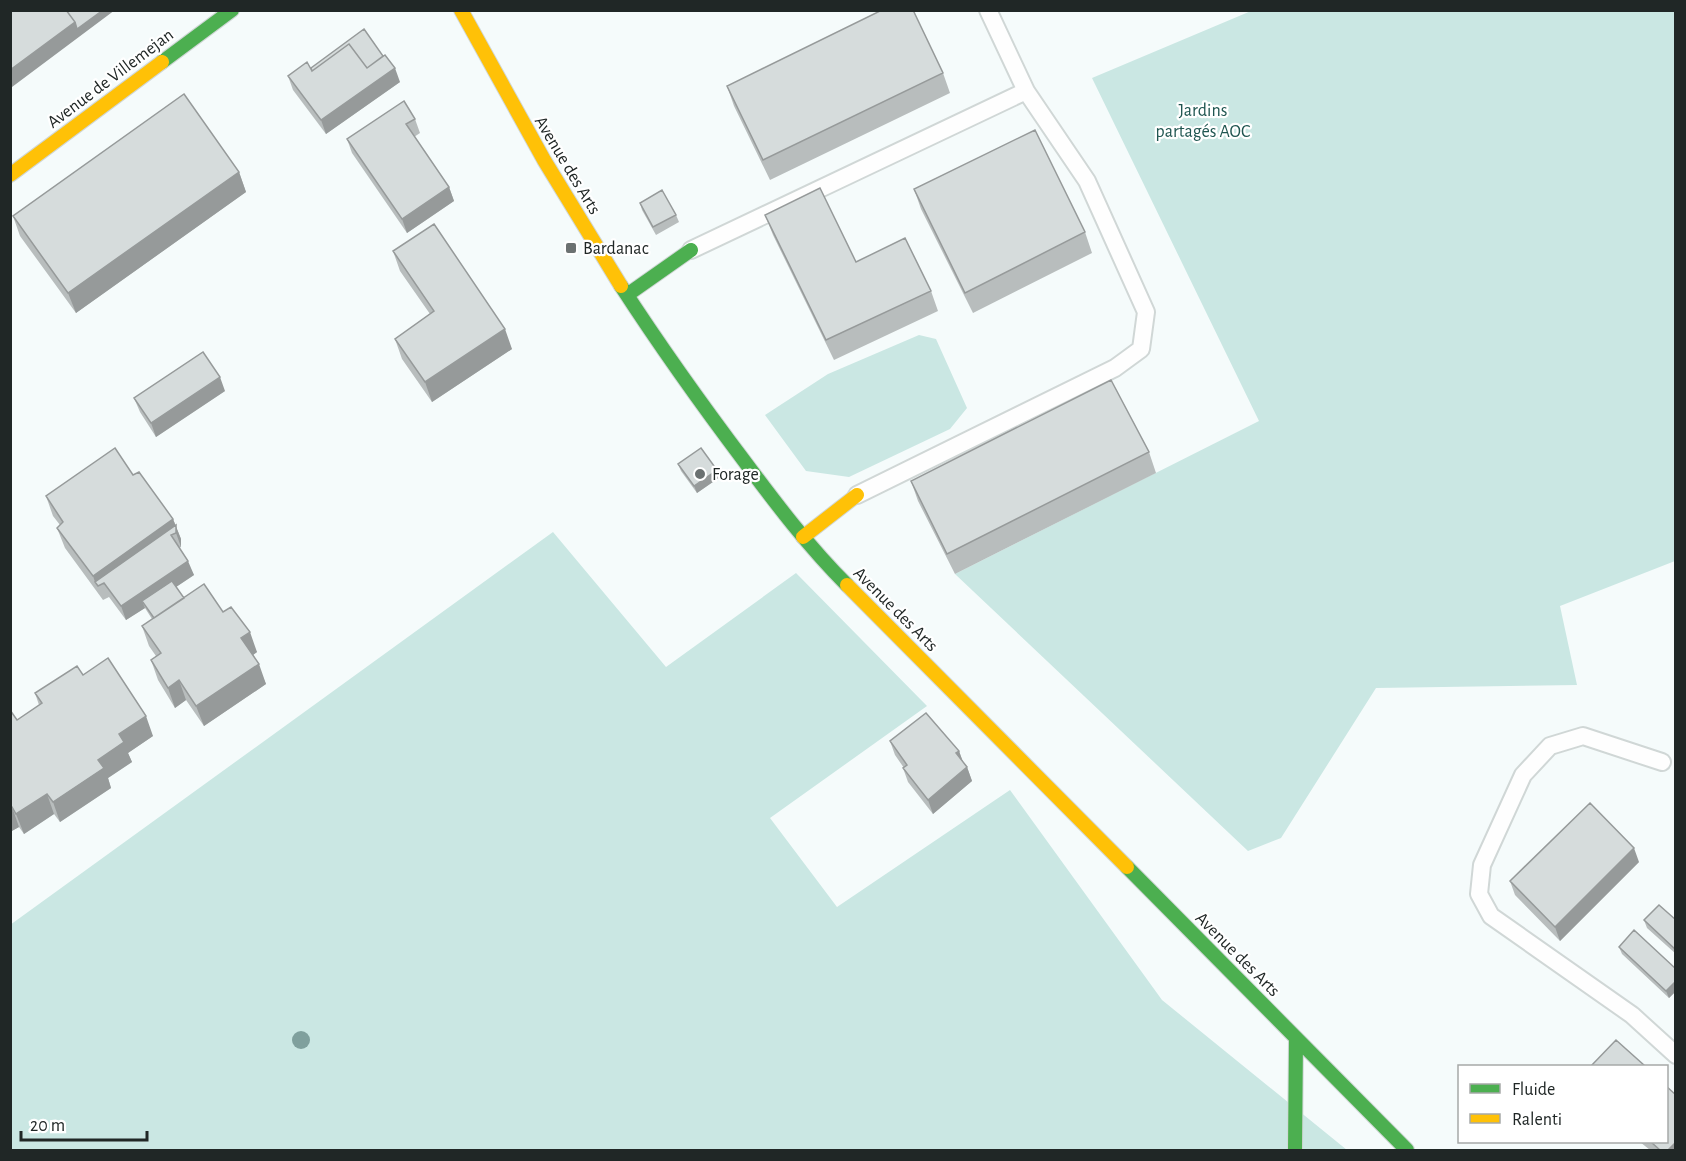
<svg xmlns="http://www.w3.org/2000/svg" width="1686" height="1161" font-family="'Alegreya Sans',sans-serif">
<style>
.green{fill:#cae7e3}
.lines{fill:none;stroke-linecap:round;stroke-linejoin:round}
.lane-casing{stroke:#d0d7d6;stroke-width:20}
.fast-casing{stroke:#d0d7d6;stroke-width:16}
.slow-casing{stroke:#d0d7d6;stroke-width:16}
.lane{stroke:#fefefe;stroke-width:16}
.fast{stroke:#4caf50;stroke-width:14}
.slow{stroke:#ffc107;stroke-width:14}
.tree{fill:#7fa09d}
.wall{fill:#b8bdbd}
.shaded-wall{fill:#969a9a}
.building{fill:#d6dcdc;stroke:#969a9a;stroke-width:1.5}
.poi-dot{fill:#6b7171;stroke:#fff;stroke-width:2}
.labels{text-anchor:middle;stroke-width:4.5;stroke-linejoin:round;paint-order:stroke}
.street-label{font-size:18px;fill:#202726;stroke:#fff}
.park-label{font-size:18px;fill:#1f5550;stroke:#fff}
.poi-label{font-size:18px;fill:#202726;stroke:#fff;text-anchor:start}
</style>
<rect width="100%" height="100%" fill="#f5fbfb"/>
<!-- green -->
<path class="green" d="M1251 11H1675V561L1560 606 1577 685 1376 688 1281 838 1248 851 955 574 1259 421 1092 78Z
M919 335 936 339 967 408 950 429 849 477 806 471 765 415 828 374Z
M553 532 666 667 796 573 927 706 770 818 837 907 1010 790 1162 1000 1347 1150H11L10 925Z"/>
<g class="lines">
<!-- lane casing -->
<g class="lane-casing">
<path id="lane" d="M691 250 1026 91
M857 495 1115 368 1141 349 1146 312 1087 181 1026 91 988 10
M1662 762 1583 736 1550 746 1523 775 1482 865 1479 894 1491 916 1632 1015 1676 1055"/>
</g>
<!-- fast casing -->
<g class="fast-casing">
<path id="fast" d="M162 62 232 10
M621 286C660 346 702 405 745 462 777 505 809 547 847 585
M627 295 691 250
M1127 867 1407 1150
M1295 1150 1296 1038"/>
</g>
<!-- slow casing -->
<g class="slow-casing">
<path id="slow" d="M461 10 544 160 621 286
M10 175 162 62
M803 537 857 495
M847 585 1127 867"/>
</g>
<!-- lane -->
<use href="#lane" class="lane"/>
<!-- fast -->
<use href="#fast" class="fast"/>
<!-- slow -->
<use href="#slow" class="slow"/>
</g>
<!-- trees -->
<circle class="tree" cx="301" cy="1040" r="9"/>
<!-- wall -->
<path class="wall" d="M311 68 400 82 326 134 293 90 288 76Z
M943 73 950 93 770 180 734 106 727 86Z
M415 119 420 133 414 137 449 187 454 201 407 233 352 153 347 139Z
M239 172 246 192 76 313 20 236 13 216Z
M914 189 1085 232 1092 253 973 313 921 209Z
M640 203 676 215 679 222 656 235 642 210Z
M765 215 856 262 931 291 938 311 834 360 773 235Z
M393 251 512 349 432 402 402 359 395 339 430 314 400 271Z
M225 391 156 437 140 412 134 398Z
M1149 452 1156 473 955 574 918 501 911 481Z
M678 464 717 470 720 477 697 493 681 471Z
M133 475 173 519 181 539V547L179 548 194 575 176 587 184 598 223 612 257 652 253 655 266 684 204 726 186 700 175 708 158 680 151 660 156 656 149 646 142 626 152 619 145 608 126 620 109 597 103 600 65 548 57 528 60 525 53 516 46 496Z
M83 675 153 736 128 753 132 762 108 778 111 788 60 822 54 814 24 834 19 827 10 832V710L17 720 39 705 35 693Z
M890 741 959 751 963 762 967 767 972 781 933 814 908 782 903 768H904L895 755Z
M1639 862 1560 941 1515 895 1510 881Z
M1644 920H1676V954L1647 928Z
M1619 947 1676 969V991L1669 998 1622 954Z
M1640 1142H1666L1676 1150H1650Z"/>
<!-- shaded-wall -->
<path class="shaded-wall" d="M103 10H115L12 87 10 83V70L75 22Z
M395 68 400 82 326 134 321 120Z
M239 172 246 192 76 313 68 293Z
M449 187 454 201 407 233 402 219Z
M505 329 512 349 432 402 425 382Z
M220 377 225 391 156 437 151 423Z
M717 470 720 477 697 493 694 486Z
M173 519 181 539V547L176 533 171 535 104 583 95 582 93 576Z
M188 561 194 575 146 607 142 601 145 608 126 620 121 606Z
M250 632 257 652 249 658 241 638Z
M259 664 266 684 204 726 196 706Z
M179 680 186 700 175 708 168 688Z
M146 716 153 736 128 753 132 762 108 778 111 788 60 822 53 802 98 760 119 734Z
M959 751 964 765 956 753Z
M967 767 972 781 933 814 928 800Z
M47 794 54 814 24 834 16 814Z
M10 807H12L19 827 10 832Z
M1634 848 1639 862 1560 941 1555 927Z
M1676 981V991L1669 998 1666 991Z
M1676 1142V1150H1668Z"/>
<!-- building -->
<path class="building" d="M10 10H66L75 22 10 70Z
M66 10H103L77 29 75 22Z
M882 10H913L943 73 763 160 727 86Z
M364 29 383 56 367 68 349 44 312 71 311 68Z
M349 44 367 68 385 55 395 68 321 120 288 76 307 62 312 71Z
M184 94 239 172 68 293 13 216Z
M404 101 415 119 406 124 449 187 402 219 347 139Z
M1035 130 1085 232 965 293 914 189Z
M820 188 856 262 905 238 931 291 826 340 765 215Z
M662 190 676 215 653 227 640 203Z
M434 224 505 329 425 382 395 339 434 311 393 251Z
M203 352 220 377 151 423 134 398Z
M1111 380 1149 452 947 554 911 481Z
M115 448 133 475 139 472 173 519 93 576 57 528 63 522 46 496Z
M701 448 717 470 694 486 678 464Z
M176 525V533L171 535 188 561 121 606 104 583 98 586 95 582Z
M172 581 184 598 154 618 142 601Z
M204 584 223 612 231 607 250 632 241 638 259 664 196 706 179 680 168 688 151 660 161 653 142 626Z
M108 658 146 716 119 734 124 742 98 760 104 768 53 802 47 794 16 814 12 807H10V710L17 720 42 703 35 693 77 666 83 675Z
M926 713 959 751 956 753 967 767 928 800 903 768 907 765 890 741Z
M1590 803 1634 848 1555 927 1510 881Z
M1659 905 1676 920V950L1644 920Z
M1634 930 1676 969V981L1666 991 1619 947Z
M1616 1040 1645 1066H1591Z
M1666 1086 1676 1095V1142L1668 1150H1660L1651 1142H1666Z"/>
<!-- markers -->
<g class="poi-dot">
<rect x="565" y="242" width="12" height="12" rx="3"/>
<circle cx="700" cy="474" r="6"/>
</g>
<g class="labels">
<!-- street labels -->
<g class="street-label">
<text transform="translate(110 78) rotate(-37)" y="6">Avenue de Villemejan</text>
<text transform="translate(568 165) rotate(59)" y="6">Avenue des Arts</text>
<text transform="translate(896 609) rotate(45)" y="6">Avenue des Arts</text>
<text transform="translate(1238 954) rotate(45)" y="6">Avenue des Arts</text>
</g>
<!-- park labels -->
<g class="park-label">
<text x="1203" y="116">Jardins<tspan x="1203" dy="21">partagés AOC</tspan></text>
</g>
<!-- poi labels -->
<g class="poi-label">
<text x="583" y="254">Bardanac</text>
<text x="712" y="480">Forage</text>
</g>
</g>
<!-- border -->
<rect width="1686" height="1161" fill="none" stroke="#202726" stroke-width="24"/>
<!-- legend -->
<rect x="1458" y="1065" width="210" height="78" fill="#ffffff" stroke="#a6a9a8" stroke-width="1.5"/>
<rect x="1470" y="1084" width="30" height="9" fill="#4caf50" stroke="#a6a9a8" stroke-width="1.5"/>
<text x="1512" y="1095" font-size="18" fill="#202726">Fluide</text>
<rect x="1470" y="1114" width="30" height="9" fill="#ffc107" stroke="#a6a9a8" stroke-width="1.5"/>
<text x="1512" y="1125" font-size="18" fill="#202726">Ralenti</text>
<!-- scale -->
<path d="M21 1131v9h126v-9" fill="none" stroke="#202726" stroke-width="3"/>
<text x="30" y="1131" font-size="18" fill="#202726" stroke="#ffffff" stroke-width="4.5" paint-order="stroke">20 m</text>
</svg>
